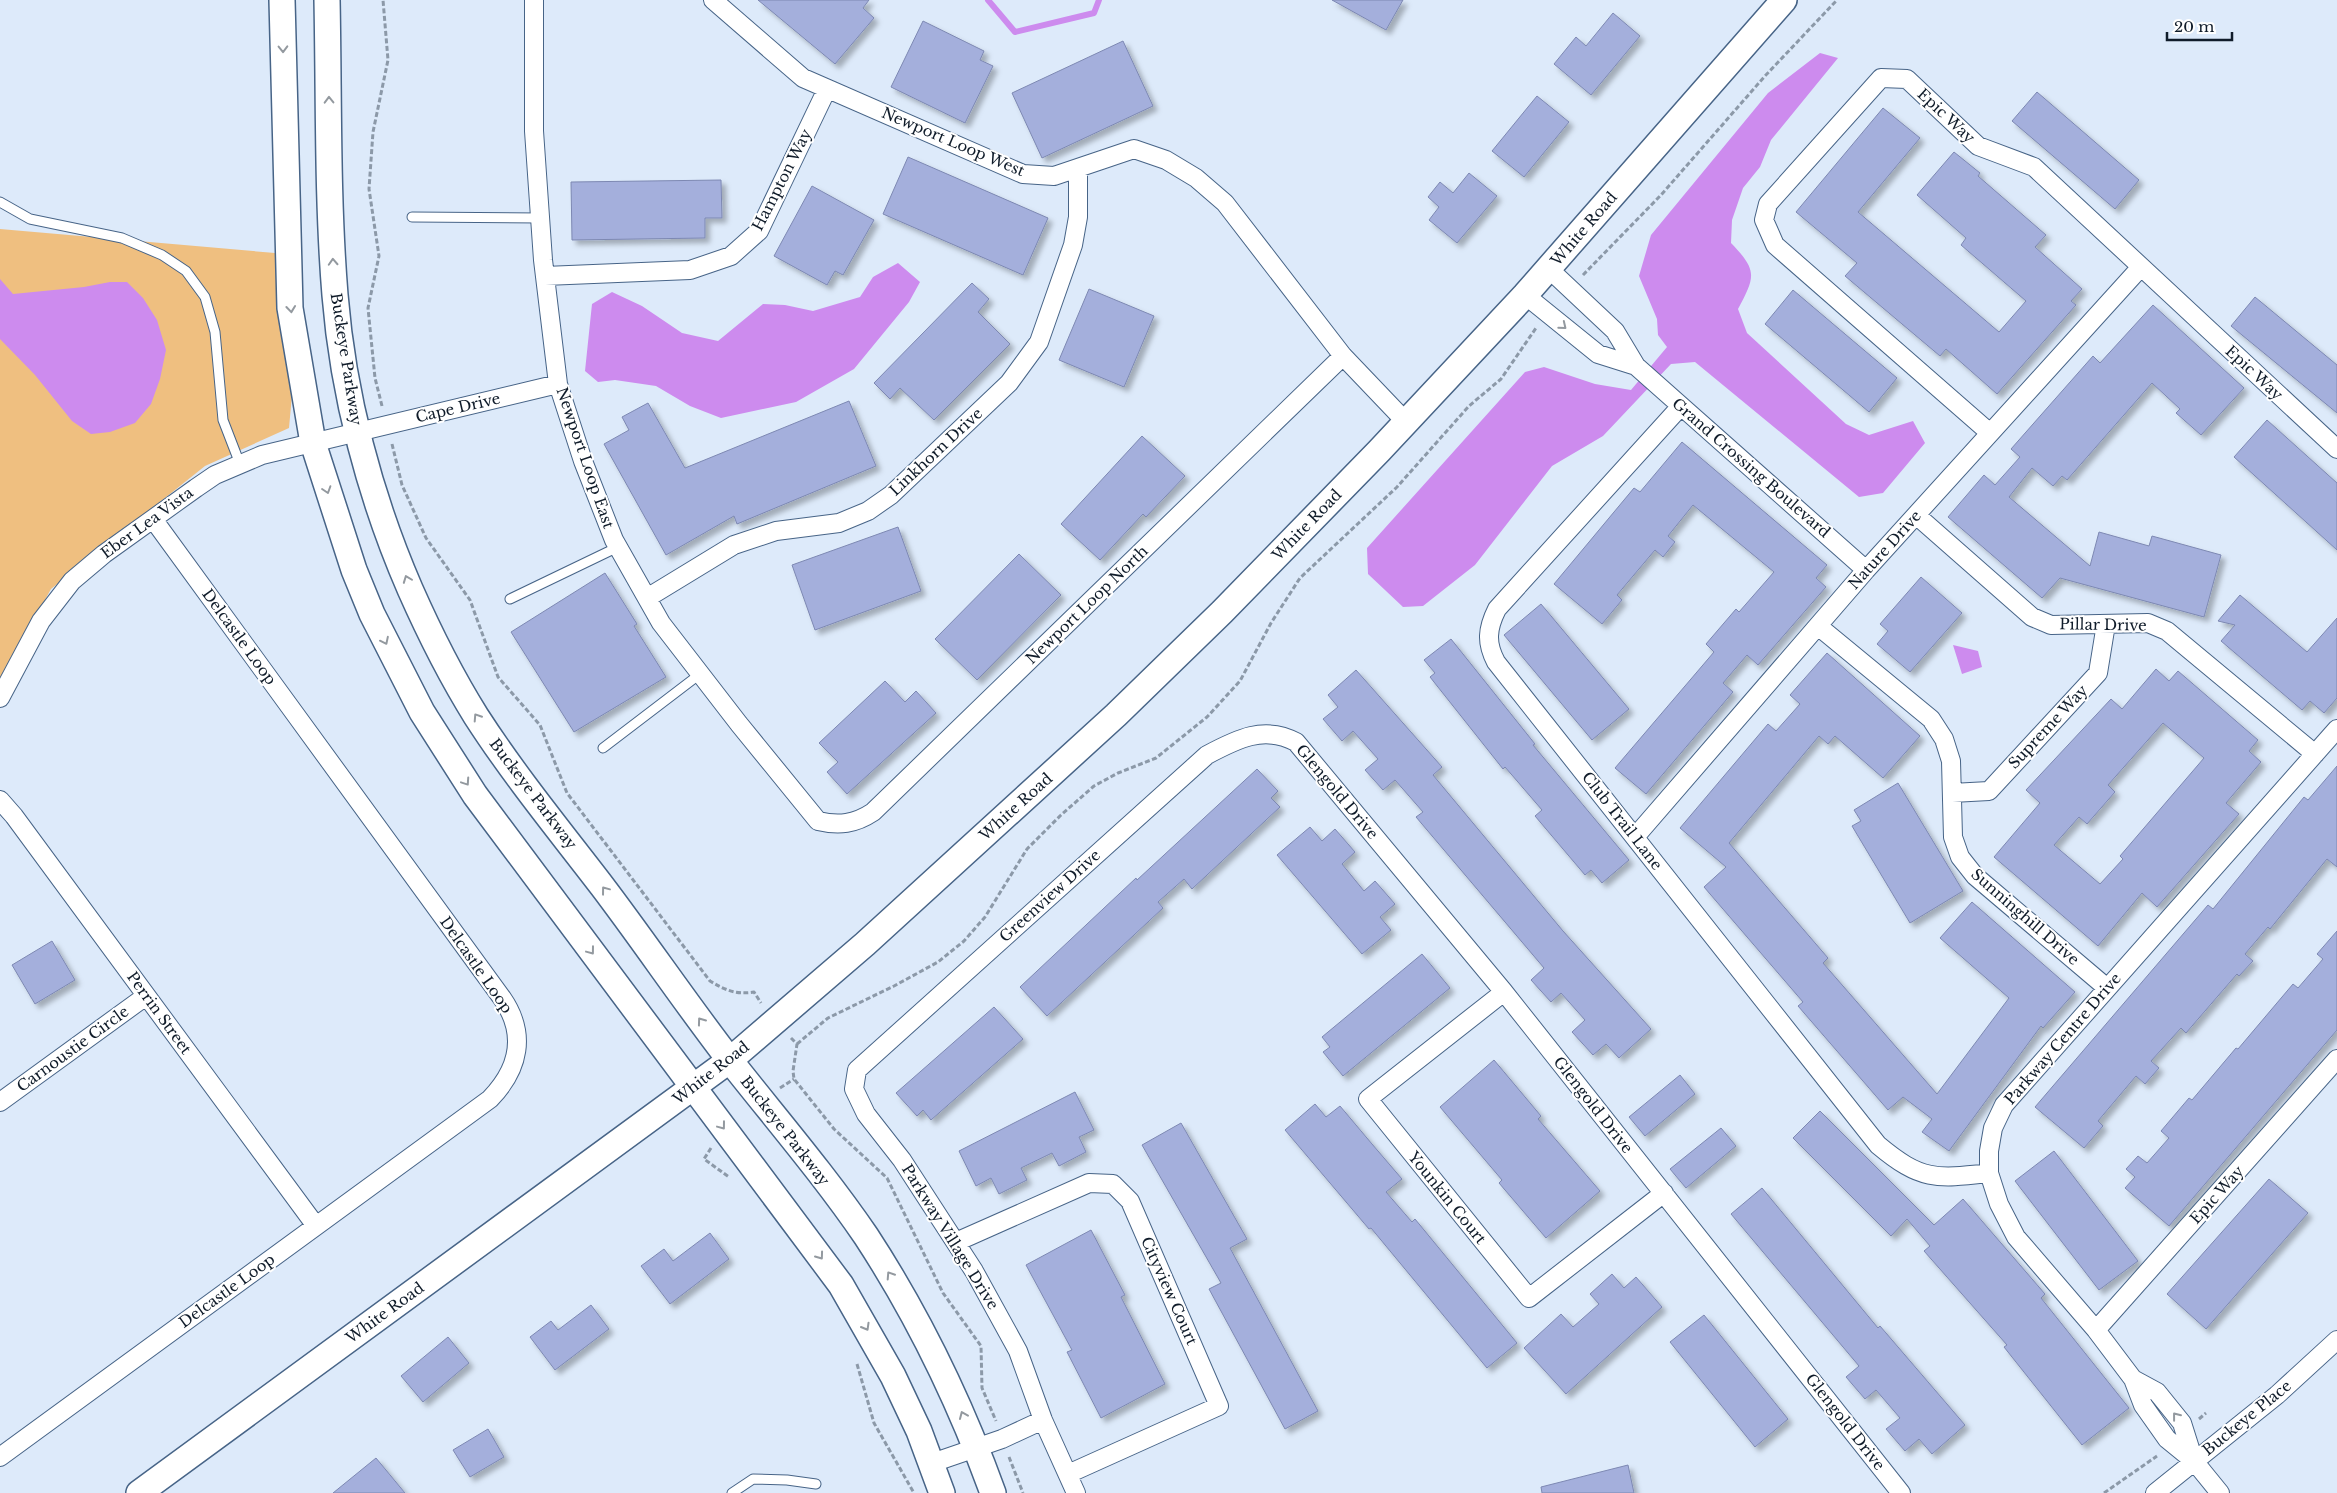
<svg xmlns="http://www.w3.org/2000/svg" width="2337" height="1493" font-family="'Libre Baskerville',serif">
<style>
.green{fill:#efbf80}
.water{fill:#cd8bee}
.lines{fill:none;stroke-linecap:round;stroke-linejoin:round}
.stream{stroke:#cd8bee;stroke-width:6}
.building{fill:#a4afdc;stroke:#7d88b2;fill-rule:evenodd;filter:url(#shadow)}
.lane-casing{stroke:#476487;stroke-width:11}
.street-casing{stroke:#476487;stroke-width:20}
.secondary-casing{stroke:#476487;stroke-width:28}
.path{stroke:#8c99a8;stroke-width:3;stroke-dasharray:5 2.5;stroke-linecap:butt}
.lane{stroke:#fff;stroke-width:9}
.street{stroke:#fff;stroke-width:18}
.secondary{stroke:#fff;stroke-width:25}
.oneway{stroke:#93999f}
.labels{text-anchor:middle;stroke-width:4;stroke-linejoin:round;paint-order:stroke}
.street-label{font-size:15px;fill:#101c2a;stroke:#fff}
</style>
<defs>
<filter id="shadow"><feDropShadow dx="4.5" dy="4.5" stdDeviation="2.5" flood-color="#0004"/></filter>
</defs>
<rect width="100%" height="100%" fill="#ddeafa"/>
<!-- green -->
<path class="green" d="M0 229 275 253 292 395 289 428 205 466 51 589 0 681Z"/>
<!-- water -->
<path class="water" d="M1820 53 1838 58 1771 140 1760 167 1743 188 1732 220 1731 243C1757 270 1756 276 1738 309L1747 333 1846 424 1869 435 1913 421 1925 443 1883 493 1859 497 1695 362 1671 364 1603 436 1552 466 1475 565 1423 606 1403 607 1368 574 1367 548 1525 372 1544 367 1595 384 1631 390 1667 347 1658 335 1657 319 1639 276 1651 235 1768 93Z
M898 263 920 282 909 302 854 369 796 402 721 418 690 406 656 386 615 380 598 382 585 371 592 304 612 292 642 306 682 333 718 341 763 304 785 305 813 311 860 297 873 277Z
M0 279 13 294 84 287 110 282H127L143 298 157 320 166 350 160 379 151 404 135 423 110 432 91 434 72 421 35 375 0 339Z
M1953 645 1978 651 1982 667 1962 674Z"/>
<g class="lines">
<!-- stream -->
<path class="stream" d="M988 0 1015 32 1094 13 1099 0"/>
</g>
<!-- building -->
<path class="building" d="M758 0H869L863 8 874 18 835 64Z
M1332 0H1403L1386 30Z
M1613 13 1640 36 1591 95 1554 64 1576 37 1586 46Z
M923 21 984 51 980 60 993 66 965 123 891 87Z
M1123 41 1153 106 1042 158 1012 93Z
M2037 92 2139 180 2115 209 2012 121Z
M1537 96 1569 122 1524 177 1492 151Z
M1883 108 1920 138 1858 212 1999 332 2026 301 1961 245 1966 238 1917 195 1954 152 1980 173 1978 176 2046 235 2035 247 2082 289 2071 301 2076 305 1997 394 1946 349 1940 356 1845 276 1857 263 1796 212Z
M908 157 1048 218 1023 275 883 214Z
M1469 173 1497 196 1457 243 1429 220 1439 207 1428 197 1440 182 1453 193Z
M721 180 722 218H705V238L572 240 571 182Z
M812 186 874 220 843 275 835 271 827 285 774 256Z
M972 283 989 299 978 312 1010 344 934 420 900 388 890 399 874 383Z
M1089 289 1154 316 1124 387 1059 360Z
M1793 290 1897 378 1869 412 1765 324Z
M2255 297 2337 365V413L2231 326Z
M2153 305 2244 388 2201 435 2176 413 2180 409 2152 383 2067 480 2062 476 2053 486 2032 468 2009 497 2090 566 2099 532 2149 546 2152 536 2221 555 2204 617 2060 578 2042 598 1948 517 1984 475 1995 485 2020 457 2011 449 2093 356 2100 363Z
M849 401 876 466 737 524 734 516 666 555 604 444 629 430 622 417 648 403 685 468Z
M2267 420 2337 483V550L2234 457Z
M1142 436 1185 476 1146 517 1143 514 1100 560 1061 524Z
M1682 442 1827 565 1816 578 1826 587 1758 665 1747 655 1723 683 1733 692 1646 794 1615 768 1714 652 1706 644 1736 609 1739 612 1774 572 1693 505 1668 536 1675 542 1663 557 1655 550 1617 595 1622 600 1602 624 1554 584 1634 488 1640 492Z
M898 527 921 591 815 630 792 565Z
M1019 554 1061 595 977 680 935 639Z
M605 573 637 624 634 626 666 677 574 732 511 632Z
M1921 577 1962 613 1910 672 1877 644 1888 631 1880 624Z
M2240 595 2307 652 2337 618V698L2324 713 2310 701 2302 710 2221 641 2235 625 2218 621Z
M1541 604 1629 709 1592 740 1504 635Z
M1451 639 1535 744 1533 745 1629 860 1602 883 1591 870 1585 875 1535 816 1542 810 1505 767 1503 769 1430 677 1435 673 1424 660Z
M1827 653 1920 736 1883 778 1835 736 1828 744 1819 736 1729 843 1828 958 1823 963 1937 1094 2009 998 1940 938 1972 902 2075 992 2043 1028 2041 1026 1949 1151 1922 1132 1932 1119 1903 1097 1888 1110 1798 1006 1803 1002 1704 887 1726 867 1680 828 1768 724 1776 731 1800 704 1790 695Z
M2156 669 2169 681 2178 671 2258 740 2249 751 2261 762 2226 803 2239 814 2157 907 2142 893 2098 946 1994 857 2040 803 2026 790 2111 699 2122 709ZM2163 723 2204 758 2120 856 2123 859 2100 884 2054 845 2079 817 2087 824 2115 792 2108 785Z
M1356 670 1442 767 1433 775 1563 931 1651 1029 1619 1058 1606 1044 1593 1055 1572 1032 1585 1020 1561 993 1551 1002 1531 980 1544 968 1416 817 1423 812 1395 780 1383 790 1365 770 1378 759 1353 731 1342 741 1323 719 1338 707 1328 695Z
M885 681 905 702 916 691 936 713 847 794 827 772 838 762 819 743Z
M2337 766V867L2327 859 2270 929 2268 927 2245 954 2253 961 2239 976 2237 974 2186 1033 2181 1028 2151 1061 2159 1068 2145 1084 2136 1076 2098 1121 2103 1126 2084 1148 2035 1107 2208 905 2213 909 2304 797 2308 800Z
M1257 769 1278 791 1271 798 1280 807 1192 889 1184 879 1158 902 1163 908 1047 1016 1020 987 1136 878 1137 880Z
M1898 783 1963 891 1910 923 1852 826 1861 821 1854 810Z
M1310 827 1322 841 1335 829 1355 852 1342 864 1364 891 1375 881 1395 904 1380 917 1391 930 1362 954 1277 855Z
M2337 931V1030L2169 1226 2125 1188 2135 1177 2126 1169 2138 1156 2147 1163 2169 1138 2161 1131 2189 1098 2192 1100 2236 1048 2238 1049 2293 984 2298 988 2323 959 2317 954Z
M52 941 75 980 35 1004 12 965Z
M1422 954 1450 988 1343 1076 1323 1052 1330 1047 1322 1037Z
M994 1007 1023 1039 931 1120 923 1110 917 1116 896 1093Z
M1494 1060 1541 1116 1538 1119 1600 1191 1546 1238 1499 1183 1502 1180 1440 1107Z
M1680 1075 1695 1094 1645 1136 1629 1117Z
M1075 1092 1094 1130 1079 1137 1086 1152 1059 1166 1052 1153 1021 1168 1027 1180 999 1194 991 1178 976 1186 959 1151Z
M1315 1104 1326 1117 1340 1106 1372 1144 1402 1179 1386 1192 1412 1222 1415 1219 1517 1343 1487 1368 1371 1228 1369 1229 1285 1130Z
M1820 1111 1934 1225 1963 1199 2045 1294 2041 1298 2129 1408 2082 1445 2004 1347 2007 1345 1924 1251 1930 1246 1907 1219 1891 1236 1793 1138Z
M1181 1123 1247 1239 1230 1248 1318 1411 1285 1429 1209 1289 1221 1283 1142 1145Z
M1721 1128 1736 1146 1686 1188 1670 1169Z
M2054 1151 2138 1261 2099 1290 2015 1181Z
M2269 1179 2308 1213 2206 1329 2167 1294Z
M1762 1188 1878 1328 1880 1326 1965 1425 1932 1454 1919 1439 1905 1451 1886 1429 1900 1418 1876 1390 1865 1399 1846 1377 1859 1366 1731 1214Z
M1091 1230 1125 1295 1121 1297 1165 1384 1101 1418 1067 1352 1072 1350 1026 1265Z
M710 1233 729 1259 670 1304 641 1266 664 1249 673 1261Z
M1612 1274 1624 1288 1636 1277 1662 1307 1566 1394 1524 1348 1561 1314 1573 1327 1599 1304 1590 1294Z
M591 1305 609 1329 555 1370 530 1337 551 1321 558 1330Z
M1704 1315 1788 1419 1755 1447 1670 1342Z
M448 1337 469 1363 423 1402 401 1376Z
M488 1429 504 1457 470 1477 453 1450Z
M376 1458 405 1493H333Z
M1628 1465 1634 1493H1542L1541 1487Z"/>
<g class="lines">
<!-- lane casing -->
<g class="lane-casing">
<path id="lane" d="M0 202 30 219 122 238 162 255 186 271 205 297 215 332 223 420 240 464
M412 217 540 218
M510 599 618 547
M603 748 700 674
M732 1493 753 1479 787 1480 816 1484"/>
</g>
<!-- street casing -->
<g class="street-casing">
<path id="street" d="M534 0V131L543 260 558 384 583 461 614 540 661 623 739 724 818 821C839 826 855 824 873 812L1343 356
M713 0 803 78 1023 174 1054 176 1134 149 1166 160 1196 178 1225 203 1343 356 1406 422
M1549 269 1615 331 1636 366 1866 570
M545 276 690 270 731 256 759 231 827 89
M1525 295 1598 354 1636 366
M1681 406 1497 609C1487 629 1486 643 1496 662L1878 1145C1921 1181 1936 1179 1989 1173
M1990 433 1775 245 1764 220 1768 204 1881 78 1907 79 1978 146 2034 167 2337 449
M1916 515 2032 617 2051 625 2148 623 2167 631 2315 754
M647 598 734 545 776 531 839 523 868 511 891 495 1009 383 1039 342 1073 245 1078 217V168
M1818 626 1931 719 1944 739 1951 761 1953 837 1960 857 1975 876 2107 988
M0 698 41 621 72 581 104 554 196 488 215 475 262 455 558 384
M1952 793 1989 791 2098 673 2106 624
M0 800 14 816 316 1226
M1635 837 1866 570 2140 268
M1504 992 1368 1099 1529 1298 1664 1193
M0 1102 146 996
M956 1242 1089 1183 1113 1184 1130 1201 1219 1406 1068 1474
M2096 1330 2337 1059
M2133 1379 2157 1392 2182 1423 2194 1461
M0 1457 490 1099C519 1069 527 1034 502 998L153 519
M932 1463 1002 1439 1043 1420
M1076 1493 1043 1420 1018 1351 974 1271 902 1160 866 1114 854 1089 857 1070 1207 755C1237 739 1264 725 1296 742L1504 992 1901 1493
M2155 1493 2277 1395 2337 1340
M2220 1493 2194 1461 2167 1439 2143 1405 2133 1379 2096 1330 2016 1237 1999 1204 1989 1173V1151L1993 1128 2004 1105 2337 729"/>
</g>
<!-- secondary casing -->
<g class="secondary-casing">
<path id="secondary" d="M282 0 290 308 313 443 354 570 372 614 422 712 475 795 841 1285 893 1376 919 1431 942 1493
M327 0C329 98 327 197 335 295 343 395 370 497 410 589 429 632 451 676 476 716 514 775 559 830 602 886 646 944 687 1005 732 1063 777 1120 825 1176 866 1236 919 1317 960 1402 993 1493
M139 1493 730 1060 865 944 1116 715 1222 612 1379 451 1525 295 1784 0"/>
</g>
<!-- path -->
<path class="path" d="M1583 275 1661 195 1765 76 1837 0
M382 406 375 378 368 308 379 256 369 189 373 132 388 60 383 0
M392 444 402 485 426 538 470 600 498 677 540 725 567 793 710 981C725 990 736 995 754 992L761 1003
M791 1038 797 1044 793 1071 794 1079 834 1129 887 1178 943 1293 981 1346 982 1388 996 1421
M797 1044 828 1018 894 986 938 962 964 941 985 917 1027 849 1061 815 1094 786 1118 773 1156 758 1207 717 1240 681 1271 623 1300 578 1397 487 1469 406 1501 379 1536 328
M780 1088 794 1079
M711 1148 704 1159 729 1177
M857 1364 874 1423 914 1493
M2199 1419 2206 1413
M1009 1457 1023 1493
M2104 1493 2157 1456"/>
<!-- lane -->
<use href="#lane" class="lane"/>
<!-- street -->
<use href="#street" class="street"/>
<!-- secondary -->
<use href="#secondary" class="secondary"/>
</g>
<!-- one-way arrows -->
<defs><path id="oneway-chevron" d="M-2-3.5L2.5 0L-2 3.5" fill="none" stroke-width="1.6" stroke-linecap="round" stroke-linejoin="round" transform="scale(1.25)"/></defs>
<g class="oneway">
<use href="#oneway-chevron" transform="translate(283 49) rotate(89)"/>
<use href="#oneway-chevron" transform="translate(329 100) rotate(-91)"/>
<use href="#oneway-chevron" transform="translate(333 262) rotate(-93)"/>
<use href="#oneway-chevron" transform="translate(291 309) rotate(84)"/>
<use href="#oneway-chevron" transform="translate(1563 326) rotate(39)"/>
<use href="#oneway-chevron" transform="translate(327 490) rotate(72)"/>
<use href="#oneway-chevron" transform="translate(407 579) rotate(-111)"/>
<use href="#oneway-chevron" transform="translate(385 641) rotate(64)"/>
<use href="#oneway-chevron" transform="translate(477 717) rotate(-123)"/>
<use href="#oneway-chevron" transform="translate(466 782) rotate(56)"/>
<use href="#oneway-chevron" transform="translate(605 890) rotate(-127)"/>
<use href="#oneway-chevron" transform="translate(591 951) rotate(53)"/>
<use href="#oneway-chevron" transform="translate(701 1021) rotate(-126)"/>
<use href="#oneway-chevron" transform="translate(722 1126) rotate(53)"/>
<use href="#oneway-chevron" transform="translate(820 1256) rotate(54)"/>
<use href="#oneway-chevron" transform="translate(890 1275) rotate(-123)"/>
<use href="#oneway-chevron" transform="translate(866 1327) rotate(60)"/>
<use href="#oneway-chevron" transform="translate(963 1415) rotate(-113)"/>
<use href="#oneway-chevron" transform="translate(2176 1416) rotate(-128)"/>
</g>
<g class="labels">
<!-- street labels -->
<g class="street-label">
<text transform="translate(1946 116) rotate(43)" y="5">Epic Way</text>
<text transform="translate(953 142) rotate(23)" y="5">Newport Loop West</text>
<text transform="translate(782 180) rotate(-63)" y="5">Hampton Way</text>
<text transform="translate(1584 229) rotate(-49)" y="5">White Road</text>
<text transform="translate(346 359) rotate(81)" y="5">Buckeye Parkway</text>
<text transform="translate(2254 373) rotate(43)" y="5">Epic Way</text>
<text transform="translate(458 408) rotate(-13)" y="5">Cape Drive</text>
<text transform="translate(936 452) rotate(-43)" y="5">Linkhorn Drive</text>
<text transform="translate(585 458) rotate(71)" y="5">Newport Loop East</text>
<text transform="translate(1751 468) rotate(41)" y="5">Grand Crossing Boulevard</text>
<text transform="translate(147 523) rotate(-36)" y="5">Eber Lea Vista</text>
<text transform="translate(1307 525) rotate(-46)" y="5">White Road</text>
<text transform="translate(1885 550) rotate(-48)" y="5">Nature Drive</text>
<text transform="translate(1087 605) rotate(-44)" y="5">Newport Loop North</text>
<text transform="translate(2103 625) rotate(1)" y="5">Pillar Drive</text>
<text transform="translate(239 637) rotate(54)" y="5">Delcastle Loop</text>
<text transform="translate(2048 727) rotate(-47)" y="5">Supreme Way</text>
<text transform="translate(1337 792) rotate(50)" y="5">Glengold Drive</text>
<text transform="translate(533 794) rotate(53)" y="5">Buckeye Parkway</text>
<text transform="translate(1016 807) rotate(-42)" y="5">White Road</text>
<text transform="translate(1622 821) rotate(52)" y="5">Club Trail Lane</text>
<text transform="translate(1050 896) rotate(-42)" y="5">Greenview Drive</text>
<text transform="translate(2025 917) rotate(41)" y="5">Sunninghill Drive</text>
<text transform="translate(476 965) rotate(55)" y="5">Delcastle Loop</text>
<text transform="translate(159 1013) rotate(54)" y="5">Perrin Street</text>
<text transform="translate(2063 1039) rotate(-49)" y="5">Parkway Centre Drive</text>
<text transform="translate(73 1049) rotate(-36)" y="5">Carnoustie Circle</text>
<text transform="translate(711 1073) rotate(-38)" y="5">White Road</text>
<text transform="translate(1593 1105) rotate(52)" y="5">Glengold Drive</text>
<text transform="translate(785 1131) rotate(52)" y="5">Buckeye Parkway</text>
<text transform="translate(2217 1195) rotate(-48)" y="5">Epic Way</text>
<text transform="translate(1447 1198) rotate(51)" y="5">Younkin Court</text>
<text transform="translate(950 1237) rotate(58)" y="5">Parkway Village Drive</text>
<text transform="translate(227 1291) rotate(-36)" y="5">Delcastle Loop</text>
<text transform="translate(1169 1291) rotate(66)" y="5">Cityview Court</text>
<text transform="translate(385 1313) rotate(-36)" y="5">White Road</text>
<text transform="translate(2247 1418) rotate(-39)" y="5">Buckeye Place</text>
<text transform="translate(1845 1422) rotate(52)" y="5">Glengold Drive</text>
</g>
</g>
<!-- scale -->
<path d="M2167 32v8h65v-8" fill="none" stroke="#101c2a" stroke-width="2.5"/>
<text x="2174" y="32" font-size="15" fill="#101c2a" stroke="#ffffff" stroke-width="4" paint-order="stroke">20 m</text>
</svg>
